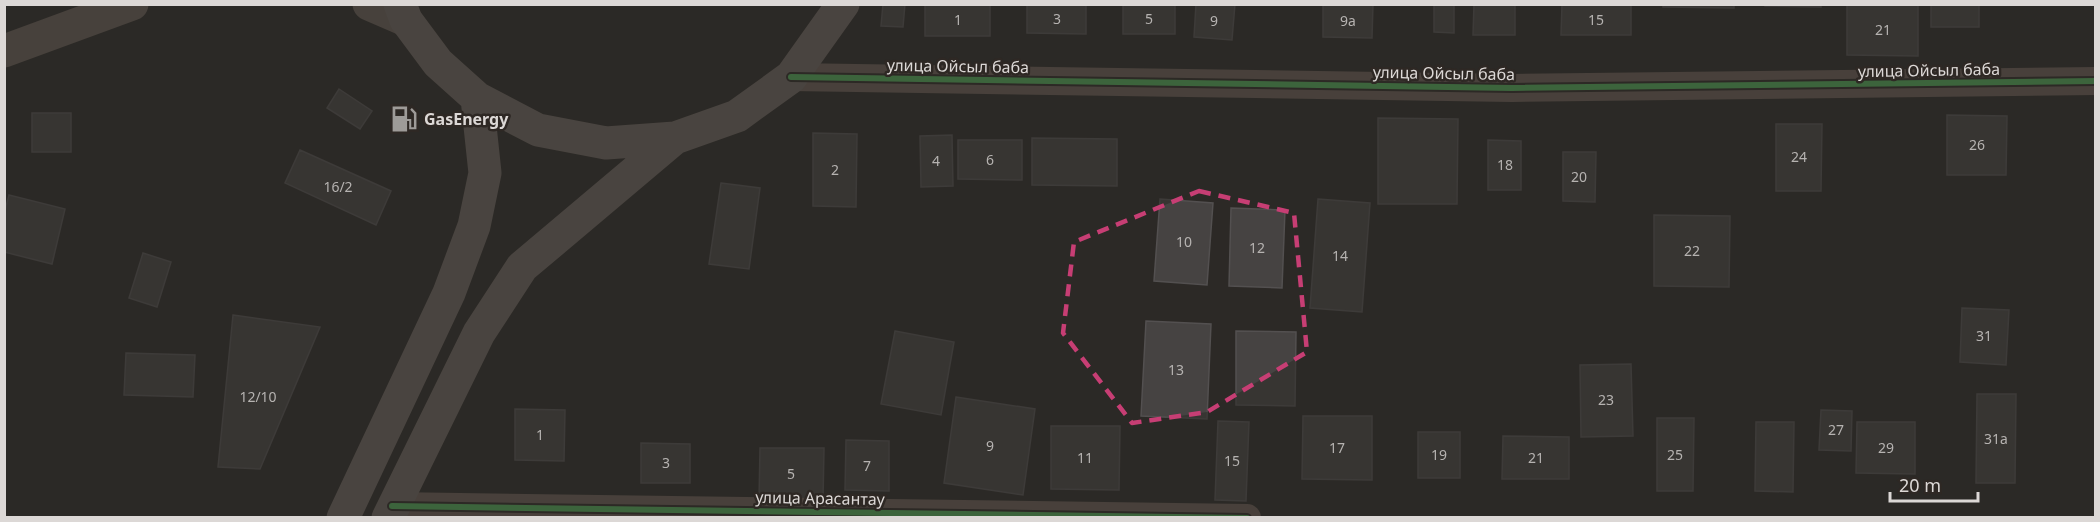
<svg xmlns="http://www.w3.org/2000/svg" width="2100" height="522" font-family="'Noto Sans',sans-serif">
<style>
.building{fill:#464342;stroke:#535050;stroke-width:1.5}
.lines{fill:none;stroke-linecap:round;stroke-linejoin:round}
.street{stroke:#6a5c55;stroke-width:28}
.primary{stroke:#695e57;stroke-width:33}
.highway{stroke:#6e6560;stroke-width:33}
.cycleway-casing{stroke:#2e2824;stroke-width:10}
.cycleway{stroke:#51ab58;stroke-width:6}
.marked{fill:none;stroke:#c73e74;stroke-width:4.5;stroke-dasharray:12 8;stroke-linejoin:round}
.labels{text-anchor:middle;stroke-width:5;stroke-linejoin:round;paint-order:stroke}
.number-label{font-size:14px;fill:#b6b3b1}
.street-label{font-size:16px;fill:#dcd8d6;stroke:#2e2824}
.poi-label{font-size:16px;font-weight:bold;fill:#dcd8d6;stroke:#2e2824;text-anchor:start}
</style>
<rect width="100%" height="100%" fill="#2c2926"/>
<!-- building -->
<path class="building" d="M883 4H905L903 27 881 26Z
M925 4H990V36H925Z
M1027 4H1086V34L1027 33Z
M1123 4H1175V34H1123Z
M1196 4H1235L1232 40 1194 37Z
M1323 4H1373L1372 38 1323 37Z
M1434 4H1454V33L1434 32Z
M1474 4H1515V35H1473Z
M1562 4H1631V35H1561Z
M1663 4H1734V8L1663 7Z
M1765 4H1821V7L1765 6Z
M1847 4H1918V56L1847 55Z
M1931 4H1979V27H1931Z
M339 89 372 111 360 129 327 108Z
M32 113H71V152H32Z
M1947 115 2007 116 2006 175H1947Z
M1378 118 1458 119 1457 204H1378Z
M1776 124H1822L1821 191H1776Z
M813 133 857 134 856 207 813 206Z
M952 135 953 186 921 187 920 136Z
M1032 138 1117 139V186L1032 185Z
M958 140H1022V180L958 179Z
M1488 140 1521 141V190H1488Z
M300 150 391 191 376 225 285 183Z
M1563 152H1596L1595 202 1563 201Z
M721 183 760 188 749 269 709 264Z
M9 195 65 209 52 264 4 252V214Z
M1160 199 1213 203 1207 285 1154 281Z
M1318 199 1370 203 1362 312 1310 308Z
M1231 208 1285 210 1282 288 1229 286Z
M1654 215 1730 216 1729 287 1654 286Z
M143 253 171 262 157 307 129 298Z
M1962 308 2009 310 2006 365 1960 362Z
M233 315 320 327 260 469 218 467Z
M1146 321 1211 324 1207 419 1141 416Z
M895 331 954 342 941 415 881 404Z
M1236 331 1296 332 1295 406 1236 405Z
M126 353 195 355 193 397 124 395Z
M1631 364 1633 436 1581 437 1580 365Z
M1977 394H2016L2015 483H1976Z
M956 397 1035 409 1023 495 944 483Z
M515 409 565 410 564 461 515 460Z
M1821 410 1852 411 1851 451 1819 450Z
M1303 416H1372V480L1302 479Z
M1657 418H1694L1693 491H1657Z
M1218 421 1249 422 1246 501 1215 500Z
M1756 422H1794L1793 492 1755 491Z
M1857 422H1915V474L1856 473Z
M1051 426H1120L1119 490 1051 489Z
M1418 432H1460V478H1418Z
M1503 436 1569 437V479H1502Z
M846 440 889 441V491L845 490Z
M641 443 690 444V483H641Z
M760 448H824L823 501 759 500Z"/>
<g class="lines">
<!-- street -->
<path class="street" d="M791 77 1512 88 2096 81
M392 506 1247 518"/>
<!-- primary -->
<path class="primary" d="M369 4 406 20
M4 51 132 4"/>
<!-- highway -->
<path class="highway" d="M400 4 406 20 438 63 477 98 538 130 606 143 675 138 737 116 791 77 843 4
M343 518 449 293 474 226 485 173 477 98
M388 518 479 333 522 267 675 138"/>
<!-- cycleway casing -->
<g class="cycleway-casing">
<path id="cycleway" d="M791 77 1512 88 2096 81
M392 506 1247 518"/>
</g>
<!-- cycleway -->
<use href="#cycleway" class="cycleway"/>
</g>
<!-- marked area -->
<path d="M0 0H2100V522H0ZM1199 191 1294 213 1307 352 1207 412 1132 423 1063 333 1074 242Z" fill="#2c2926" fill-opacity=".55" fill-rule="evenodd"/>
<path class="marked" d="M1199 191 1294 213 1307 352 1207 412 1132 423 1063 333 1074 242Z"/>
<!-- icons -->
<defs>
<g id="fuel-bare" transform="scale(2.07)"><path d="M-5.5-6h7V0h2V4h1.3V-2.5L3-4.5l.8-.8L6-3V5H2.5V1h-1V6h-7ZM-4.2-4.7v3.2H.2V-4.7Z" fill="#9e9b98" stroke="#2e2824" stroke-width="2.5" paint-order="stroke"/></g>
</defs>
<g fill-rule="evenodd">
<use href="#fuel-bare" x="404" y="119"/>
</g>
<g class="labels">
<!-- number labels -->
<g class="number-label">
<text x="1057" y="24">3</text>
<text x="1149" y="24">5</text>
<text x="958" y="25">1</text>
<text x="1596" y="25">15</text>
<text x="1214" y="26">9</text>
<text x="1348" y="26">9а</text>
<text x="1883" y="35">21</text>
<text x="1977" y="150">26</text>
<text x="1799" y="162">24</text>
<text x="990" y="165">6</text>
<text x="936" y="166">4</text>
<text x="1505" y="170">18</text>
<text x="835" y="175">2</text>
<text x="1579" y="182">20</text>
<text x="338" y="192">16/2</text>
<text x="1184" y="247">10</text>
<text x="1257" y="253">12</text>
<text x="1692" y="256">22</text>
<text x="1340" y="261">14</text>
<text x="1984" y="341">31</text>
<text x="1176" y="375">13</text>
<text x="258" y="402">12/10</text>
<text x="1606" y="405">23</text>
<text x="1836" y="435">27</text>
<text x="540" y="440">1</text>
<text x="1996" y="444">31а</text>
<text x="990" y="451">9</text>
<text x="1337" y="453">17</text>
<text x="1886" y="453">29</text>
<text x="1439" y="460">19</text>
<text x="1675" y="460">25</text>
<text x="1085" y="463">11</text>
<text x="1536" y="463">21</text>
<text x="1232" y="466">15</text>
<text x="666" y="468">3</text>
<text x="867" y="471">7</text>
<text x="791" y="479">5</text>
</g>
<!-- street labels -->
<g class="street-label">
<text transform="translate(958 66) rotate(1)" y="6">улица Ойсыл баба</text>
<text transform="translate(1929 70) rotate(-1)" y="6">улица Ойсыл баба</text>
<text transform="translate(1444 73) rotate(1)" y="6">улица Ойсыл баба</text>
<text transform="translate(820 498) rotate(1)" y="6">улица Арасантау</text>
</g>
<!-- poi labels -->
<g class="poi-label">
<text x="424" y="125">GasEnergy</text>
</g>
</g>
<!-- border -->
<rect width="2100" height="522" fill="none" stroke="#dcd8d6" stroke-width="12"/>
<!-- scale -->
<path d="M1890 492v9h88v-9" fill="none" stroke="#dcd8d6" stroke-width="3"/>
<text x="1899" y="492" font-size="18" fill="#dcd8d6" stroke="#2e2824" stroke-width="4.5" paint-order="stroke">20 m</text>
</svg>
